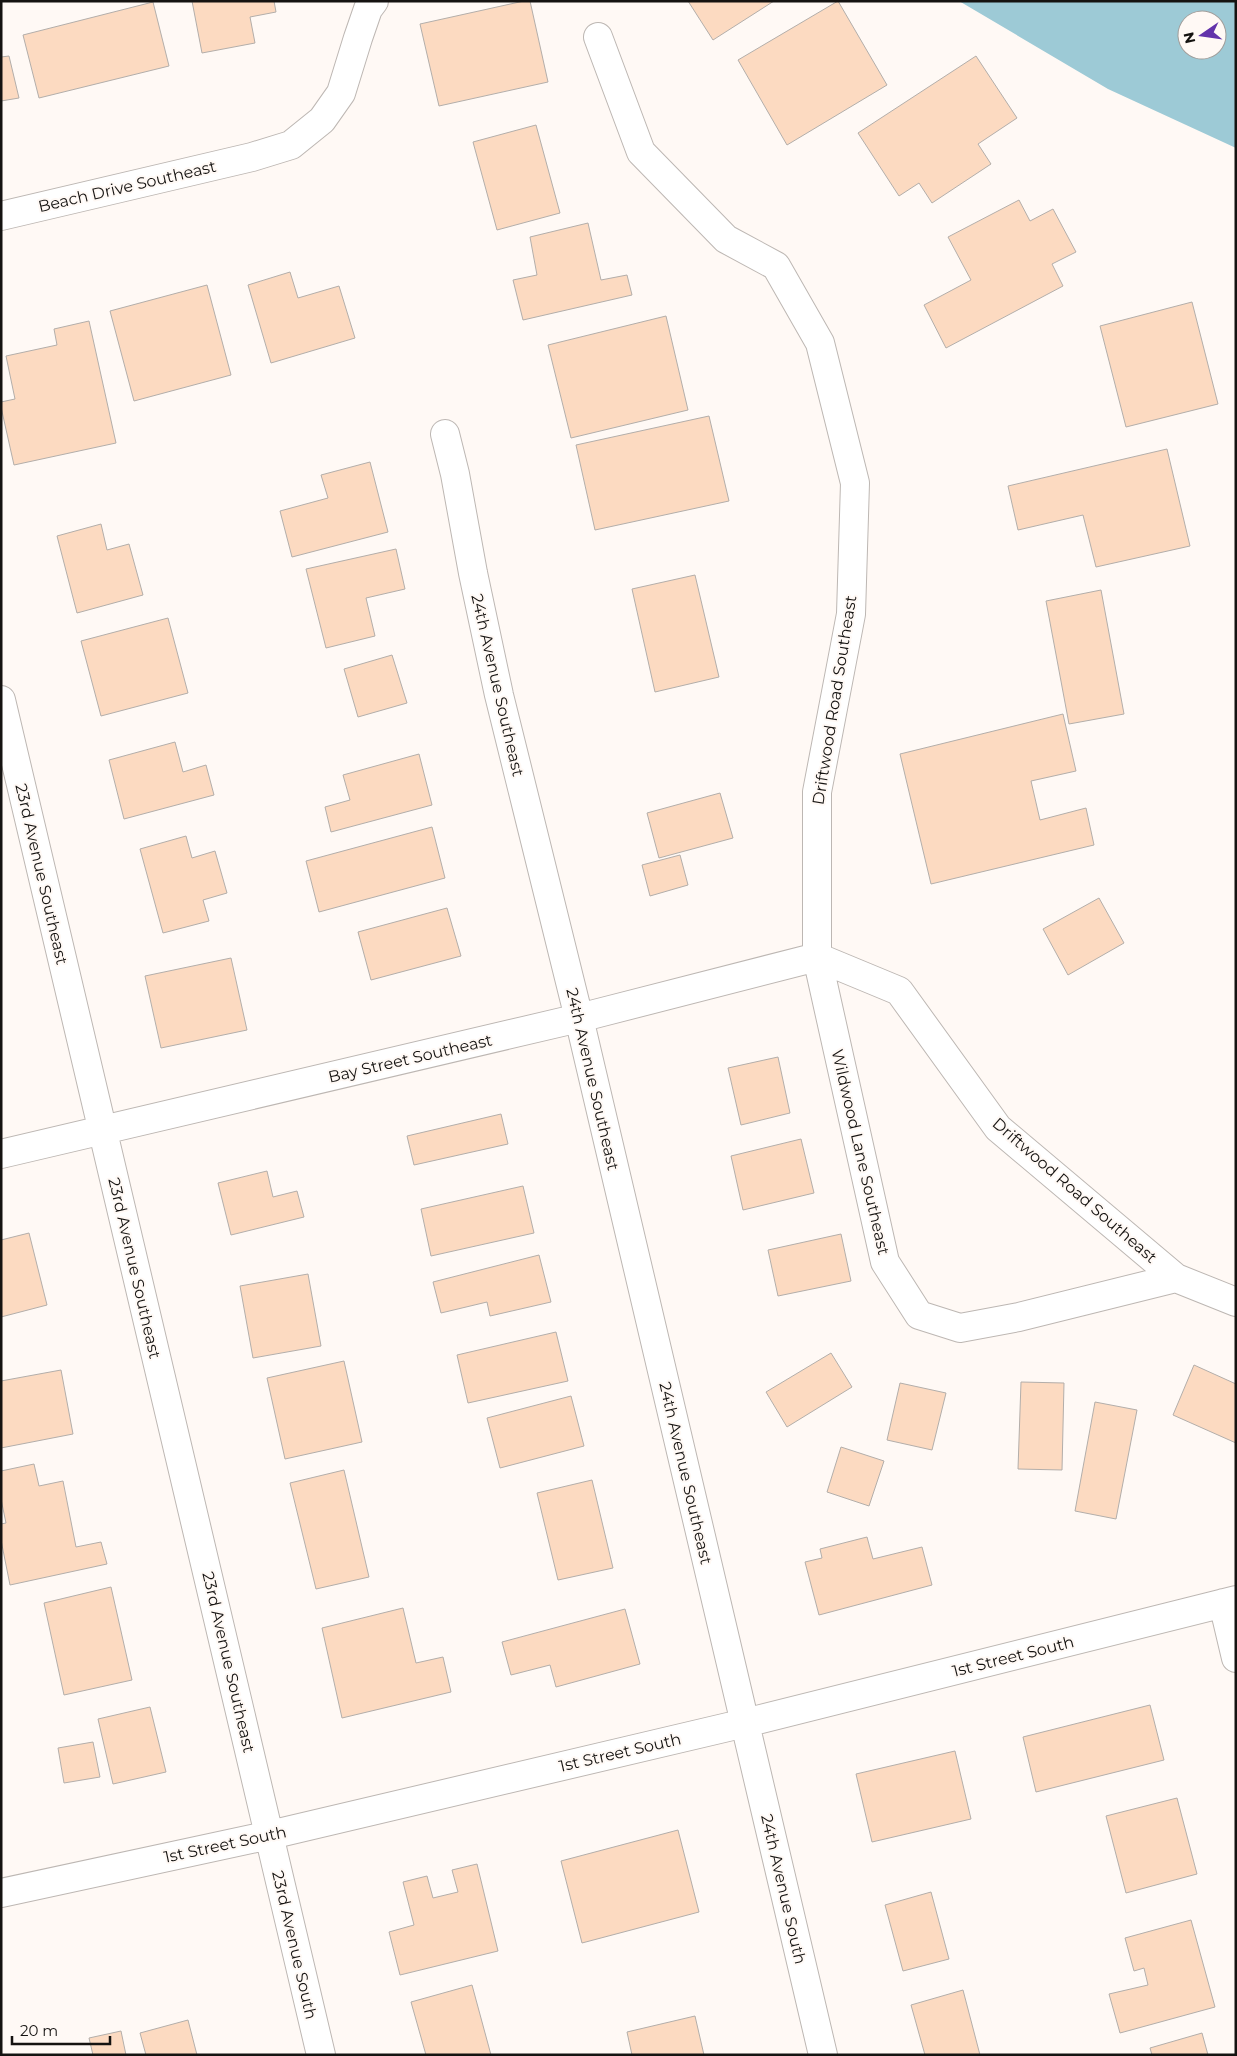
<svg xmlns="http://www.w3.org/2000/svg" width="1237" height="2056" font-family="Montserrat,sans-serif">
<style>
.water{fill:#9dcad6;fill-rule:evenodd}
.building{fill:#fcdac1;stroke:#b3aeaa}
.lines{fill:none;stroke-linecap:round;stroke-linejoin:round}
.minor-casing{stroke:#bdb7b3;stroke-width:30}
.minor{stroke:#fff;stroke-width:28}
.labels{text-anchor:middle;stroke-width:4;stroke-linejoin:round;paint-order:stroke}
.street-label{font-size:16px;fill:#151311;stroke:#fff9f5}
</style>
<rect width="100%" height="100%" fill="#fff9f5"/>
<!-- water -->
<path class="water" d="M959 1H1236V148L1108 89ZM1187 20H1217V50H1187Z"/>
<!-- building -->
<path class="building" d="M192 1H274L276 12 250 17 255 43 202 53Z
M524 1H530L548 82 439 106 420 24Z
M688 1H774L713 40Z
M838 1 887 85 787 145 738 60Z
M153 2 169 66 39 98 23 35Z
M9 56 19 98 1 101V57Z
M976 56 1017 118 978 144 991 164 932 203 919 183 899 196 858 133Z
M536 125 560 213 497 230 473 142Z
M1019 200 1030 221 1053 209 1076 252 1052 264 1063 286 946 348 924 305 971 280 948 237Z
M588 223 601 280 627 275 632 295 523 320 513 280 537 275 530 237Z
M290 272 298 298 339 286 355 338 271 363 248 285Z
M207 285 231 375 134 401 110 311Z
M1192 302 1218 404 1126 427 1100 326Z
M666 316 688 410 571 438 548 345Z
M89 321 116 443 14 465 1 407V402L15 399 6 356 57 345 54 329Z
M709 416 729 501 595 530 576 445Z
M1167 449 1190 546 1096 567 1083 515 1018 530 1008 486Z
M370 462 388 532 292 557 280 511 328 498 321 475Z
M101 524 107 550 129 544 143 595 77 613 57 536Z
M396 549 405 589 366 598 375 636 326 648 306 569Z
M695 575 719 677 655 692 632 589Z
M1101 590 1124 714 1069 724 1046 601Z
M168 618 188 693 101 716 81 641Z
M392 655 407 703 358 717 344 669Z
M1063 714 1076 771 1031 781 1040 820 1086 808 1094 845 931 884 900 754Z
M175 742 183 772 206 765 214 795 124 819 109 760Z
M419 754 432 805 331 832 325 807 350 800 343 775Z
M720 793 733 838 659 858 647 813Z
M432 827 445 878 319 912 306 861Z
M186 836 192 858 215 851 227 893 203 900 209 921 163 933 140 849Z
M680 855 688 885 650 896 642 865Z
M1099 898 1124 943 1068 975 1043 929Z
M447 908 461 956 371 980 358 932Z
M231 958 247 1030 161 1048 145 976Z
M778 1057 790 1113 741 1125 728 1068Z
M501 1114 508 1144 414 1165 407 1136Z
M801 1139 814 1193 743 1210 731 1156Z
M267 1171 273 1197 297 1191 304 1217 231 1235 218 1183Z
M523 1186 534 1233 431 1256 421 1209Z
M29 1233 47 1305 1 1317V1240Z
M841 1234 851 1281 778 1296 768 1250Z
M539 1255 551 1302 490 1316 487 1302 441 1313 433 1282Z
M308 1274 321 1346 253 1358 240 1286Z
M556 1332 568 1381 468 1403 457 1355Z
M831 1353 852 1387 787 1427 766 1392Z
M344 1361 362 1442 285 1459 267 1378Z
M1194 1365 1236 1384V1443L1173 1415Z
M61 1370 73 1434 1 1448V1381Z
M1021 1382 1064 1383 1062 1470 1018 1469Z
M900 1383 946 1393 932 1450 887 1440Z
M571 1396 584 1446 500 1468 487 1418Z
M1095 1402 1137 1410 1116 1519 1075 1511Z
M841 1447 884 1461 869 1506 827 1492Z
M34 1464 39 1486 63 1481 76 1547 101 1542 107 1564 10 1585 1 1540V1524L6 1523 1 1499V1471Z
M344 1470 369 1577 316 1589 290 1483Z
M592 1480 613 1568 558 1580 537 1493Z
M867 1537 873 1559 922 1547 932 1585 819 1615 805 1562 822 1558 820 1549Z
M111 1587 132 1680 64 1695 44 1603Z
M403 1608 416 1663 443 1657 451 1692 342 1718 322 1628Z
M625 1609 640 1664 556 1687 550 1665 511 1675 502 1642Z
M1150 1705 1164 1760 1036 1792 1023 1737Z
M150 1707 166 1772 113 1784 98 1719Z
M93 1742 100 1777 64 1783 58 1748Z
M955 1751 971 1819 872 1842 856 1774Z
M1177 1798 1197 1874 1126 1893 1106 1816Z
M678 1830 699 1912 582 1943 561 1861Z
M477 1864 498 1951 400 1975 389 1932 414 1925 403 1882 427 1876 433 1898 458 1892 452 1870Z
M931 1892 949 1959 903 1971 885 1905Z
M1191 1920 1215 2007 1120 2033 1109 1994 1148 1985 1144 1968 1134 1971 1125 1938Z
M472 1985 491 2055H426L411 2002Z
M963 1990 980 2055H925L911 2005Z
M695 2016 704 2055H632L627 2032Z
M188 2020 197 2055H146L140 2033Z
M121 2031 126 2055H93L89 2038Z
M1202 2033 1208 2055H1152L1150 2048Z"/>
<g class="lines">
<!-- minor casing -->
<g class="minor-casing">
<path id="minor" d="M598 37 641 152 726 239 776 266 820 343 855 483 851 614 817 792V957L885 1262 919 1315 960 1328 1019 1317 1176 1278
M1 216 252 157 291 145 322 120 341 93 358 38 368 9 374 1
M445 434 455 474 473 573 499 695 579 1018 823 2055
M1 700 321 2055
M817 957 899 991 998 1128 1176 1278 1236 1302
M1 1154 579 1018 817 957
M1223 1603 1236 1658
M1 1893 270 1835 745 1723 1236 1600"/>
</g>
<!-- minor -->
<use href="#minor" class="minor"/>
</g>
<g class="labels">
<!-- street labels -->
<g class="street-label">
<text transform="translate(127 186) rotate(-13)" y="6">Beach Drive Southeast</text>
<text transform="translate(498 685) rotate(77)" y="6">24th Avenue Southeast</text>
<text transform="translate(834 700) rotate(-81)" y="6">Driftwood Road Southeast</text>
<text transform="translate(42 874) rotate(77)" y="6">23rd Avenue Southeast</text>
<text transform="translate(410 1058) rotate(-13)" y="6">Bay Street Southeast</text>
<text transform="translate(593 1079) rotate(77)" y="6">24th Avenue Southeast</text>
<text transform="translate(861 1152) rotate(77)" y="6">Wildwood Lane Southeast</text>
<text transform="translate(1075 1190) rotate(41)" y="6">Driftwood Road Southeast</text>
<text transform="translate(135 1268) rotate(77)" y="6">23rd Avenue Southeast</text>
<text transform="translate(686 1473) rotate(77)" y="6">24th Avenue Southeast</text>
<text transform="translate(1013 1656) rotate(-14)" y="6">1st Street South</text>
<text transform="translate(229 1662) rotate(77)" y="6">23rd Avenue Southeast</text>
<text transform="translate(620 1752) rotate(-13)" y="6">1st Street South</text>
<text transform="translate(225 1844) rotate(-12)" y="6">1st Street South</text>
<text transform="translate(784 1889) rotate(77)" y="6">24th Avenue South</text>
<text transform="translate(295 1945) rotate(77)" y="6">23rd Avenue South</text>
</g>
</g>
<!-- border -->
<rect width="1237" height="2056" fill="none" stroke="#151311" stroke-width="5"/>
<!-- north arrow -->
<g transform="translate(1202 35) rotate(257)"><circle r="24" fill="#fff9f5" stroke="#a19d9a"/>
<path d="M0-4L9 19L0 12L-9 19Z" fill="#6233ab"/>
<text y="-8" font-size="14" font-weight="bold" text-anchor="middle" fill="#151311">N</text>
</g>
<!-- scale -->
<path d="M12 2036v8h98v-8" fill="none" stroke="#151311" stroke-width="2.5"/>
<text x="20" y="2036" font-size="15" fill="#151311" stroke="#fff9f5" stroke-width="4" paint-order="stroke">20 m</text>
</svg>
